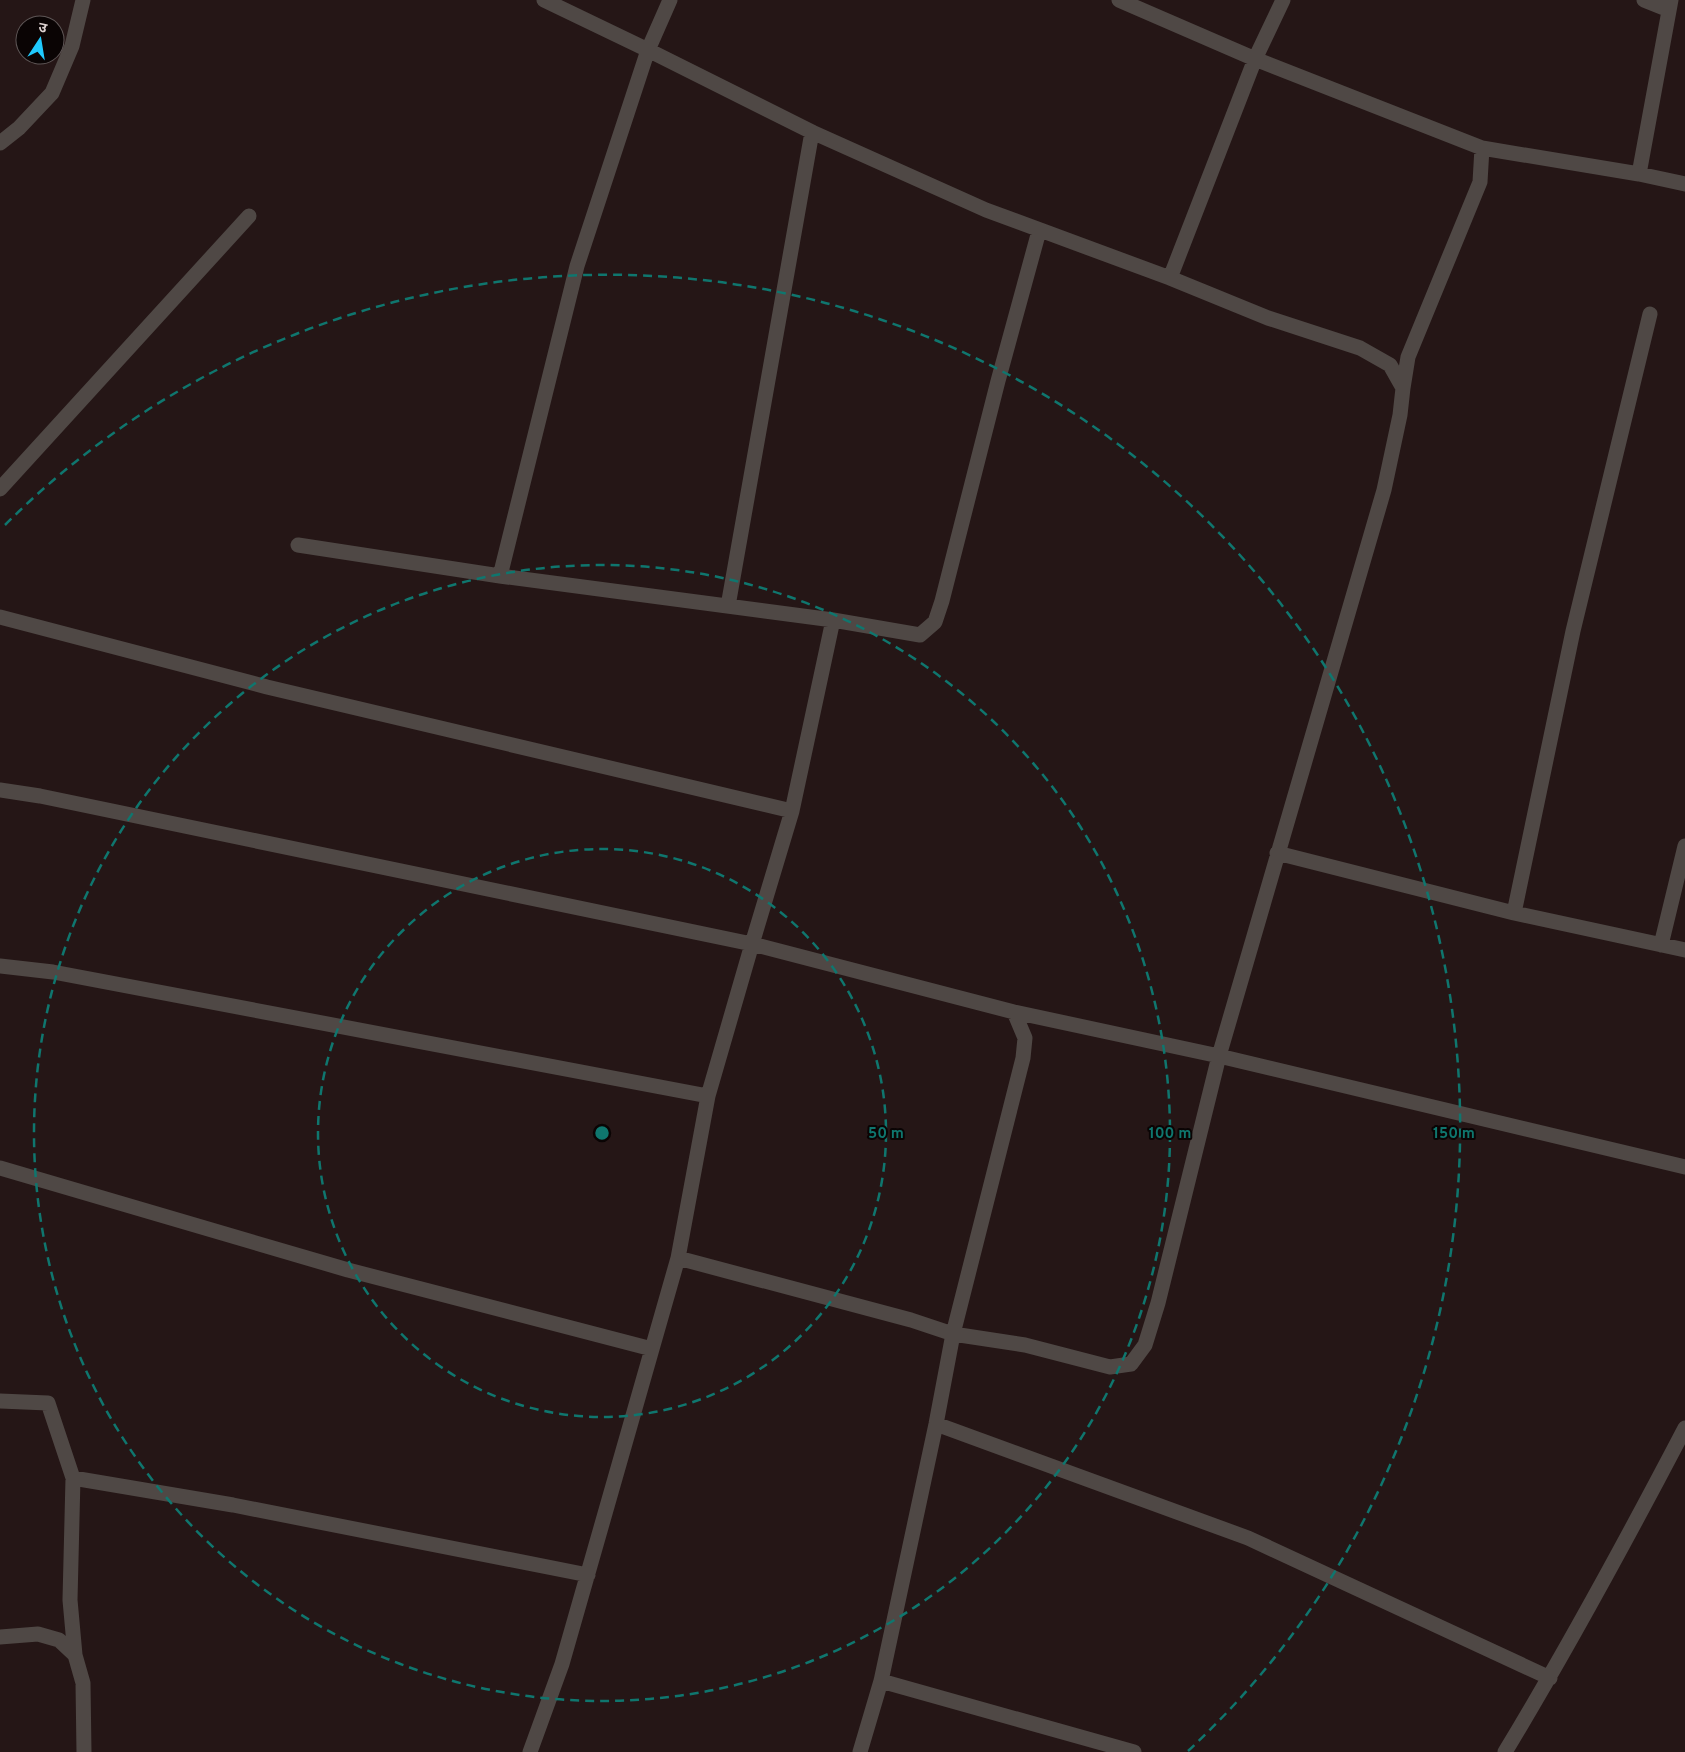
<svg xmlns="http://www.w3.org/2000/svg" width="1685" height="1752" font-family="Overpass,'Noto Sans Devanagari',sans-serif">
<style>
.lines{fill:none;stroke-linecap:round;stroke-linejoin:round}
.minor{stroke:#4f4845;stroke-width:15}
.ring{fill:none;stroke:#0f766e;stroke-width:2.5;stroke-dasharray:9 6}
.centre{fill:#0f766e;stroke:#0a0404;stroke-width:2.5}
.ring-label{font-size:15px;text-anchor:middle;font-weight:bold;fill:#0f766e;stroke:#0a0404;stroke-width:4;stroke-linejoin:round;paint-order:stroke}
</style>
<rect width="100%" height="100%" fill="#251616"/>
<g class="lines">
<!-- minor -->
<path class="minor" d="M544 0 648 50 812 132 986 210 1170 278 1268 318 1360 348 1390 365 1403 388 1400 415 1384 490 1219 1056 1158 1303 1145 1345 1131 1364 1110 1367 1025 1345 953 1334 911 1320 678 1258
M1119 0 1255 59 1482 148 1639 174 1685 184
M1644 0 1669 10
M0 143 19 128 52 93 72 46 83 0
M1639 174 1671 0
M1170 278 1255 59 1283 0
M1403 388 1408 357 1480 182 1482 148
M0 489 249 216
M298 545 500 576 833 620 920 635 935 622 942 601 998 381 1039 231
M500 576 577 266 648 50 670 0
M728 606 812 132
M0 617 267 687 792 811
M0 790 40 796 752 944 1014 1012 1219 1056 1685 1167
M1277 853 1514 913 1685 950
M1514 913 1573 631 1650 314
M1661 945 1685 846
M0 966 53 972 708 1096
M0 1168 348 1270 652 1349
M0 1401 48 1403 73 1478 70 1600 75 1655
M936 1424 1248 1538 1550 1678
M73 1478 233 1505 588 1575
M0 1637 38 1634 59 1640 75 1655 83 1683 84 1752
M881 1681 1134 1752
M530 1752 562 1664 678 1258 708 1096 752 944 792 811 833 620
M860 1752 881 1681 936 1424 953 1334 1023 1058 1025 1038 1014 1012
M1505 1752C1569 1646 1628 1537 1685 1428"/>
</g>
<!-- distance rings -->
<g class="ring">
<circle cx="602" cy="1133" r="284"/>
<circle cx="602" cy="1133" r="568"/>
<path d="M5 525A852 852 0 1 1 1188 1751"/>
</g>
<circle cx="602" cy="1133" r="8" class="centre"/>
<g class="ring-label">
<text x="886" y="1138">50 m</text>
<text x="1170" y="1138">100 m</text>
<text x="1454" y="1138">150 m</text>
</g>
<!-- north arrow -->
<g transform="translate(40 40) rotate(12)"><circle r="24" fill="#0a0404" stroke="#5e5656"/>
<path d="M0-4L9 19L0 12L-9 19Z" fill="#1fc9fd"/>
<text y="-8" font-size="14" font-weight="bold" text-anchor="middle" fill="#dcd1d0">उ</text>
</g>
</svg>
